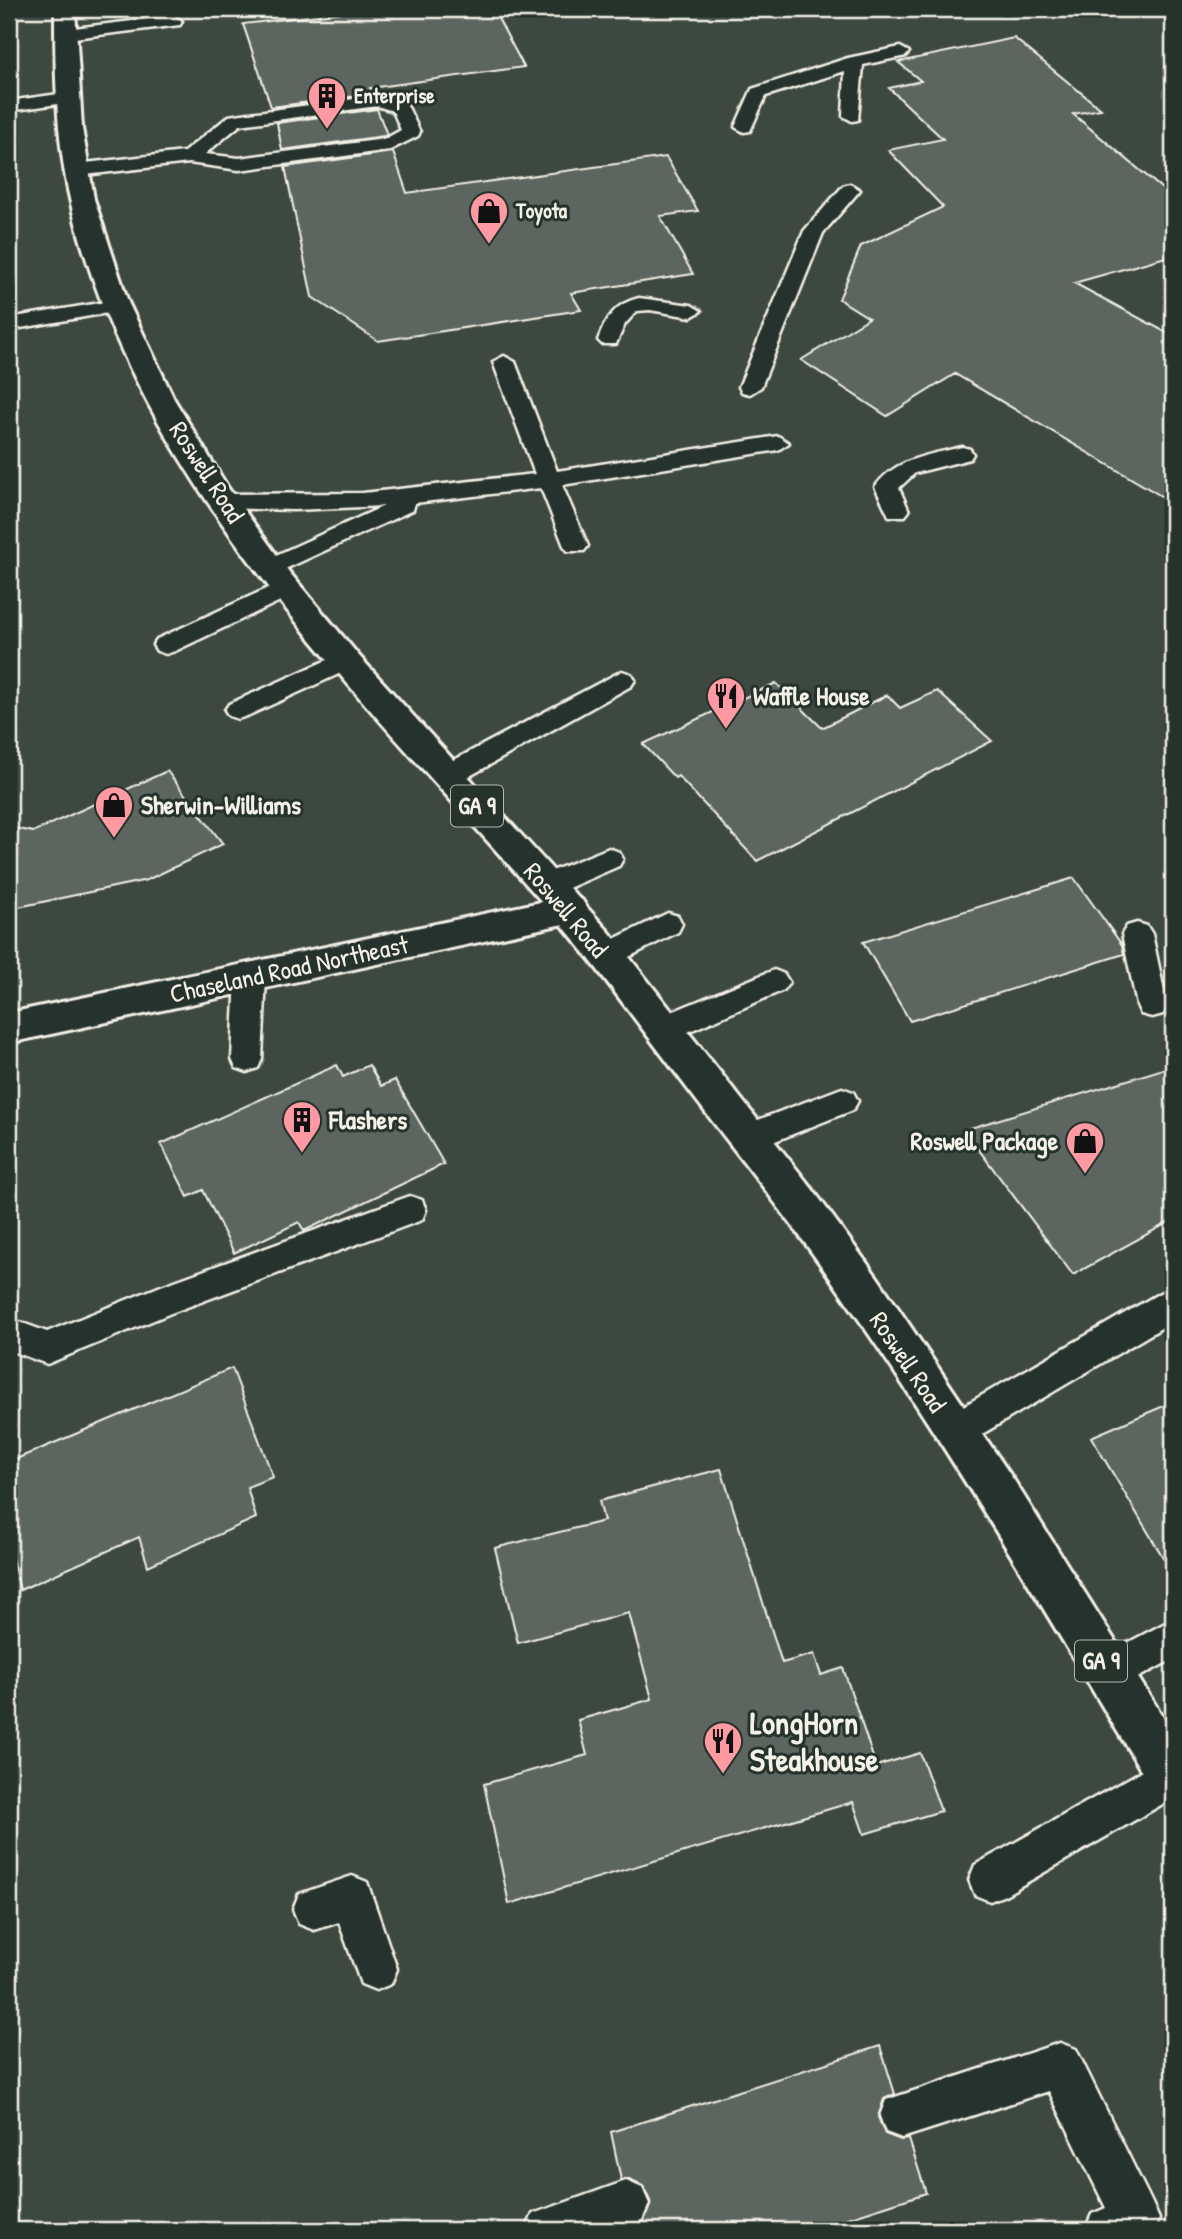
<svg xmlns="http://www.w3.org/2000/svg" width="1182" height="2239" font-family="'Patrick Hand',sans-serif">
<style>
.built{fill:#3c4841}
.building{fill:#5c655e;stroke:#f4f1e8;stroke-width:2}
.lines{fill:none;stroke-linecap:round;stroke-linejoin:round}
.service-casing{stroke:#f4f1e8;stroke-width:5}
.minor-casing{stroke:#f4f1e8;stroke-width:6}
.primary-casing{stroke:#f4f1e8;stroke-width:6}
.service{fill:#26332d;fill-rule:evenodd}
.minor{fill:#26332d;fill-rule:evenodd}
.primary{fill:#26332d;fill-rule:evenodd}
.labels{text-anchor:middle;stroke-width:6;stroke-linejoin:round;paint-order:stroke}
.far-poi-label{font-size:21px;font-weight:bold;fill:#f4f1e8;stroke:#26332d;text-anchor:start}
.shield{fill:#26332d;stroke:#b6b8b0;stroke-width:2}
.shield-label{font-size:24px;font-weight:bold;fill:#f4f1e8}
.street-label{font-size:26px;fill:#f4f1e8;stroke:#26332d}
.poi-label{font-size:26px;font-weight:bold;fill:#f4f1e8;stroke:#26332d;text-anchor:start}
.near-poi-label{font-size:32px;font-weight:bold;fill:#f4f1e8;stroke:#26332d;text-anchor:start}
</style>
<rect width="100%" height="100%" fill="#2e3b34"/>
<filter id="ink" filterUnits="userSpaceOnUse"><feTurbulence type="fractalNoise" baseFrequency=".0143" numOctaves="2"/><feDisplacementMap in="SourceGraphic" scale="14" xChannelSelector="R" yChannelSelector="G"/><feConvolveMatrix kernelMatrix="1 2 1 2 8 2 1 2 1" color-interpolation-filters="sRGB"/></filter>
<g filter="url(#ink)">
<!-- built -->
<path class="built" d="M9 9H1173V2230H9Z"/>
<!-- building -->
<path class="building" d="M369 9H493L524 67 370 88 372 94 271 107 243 24Z
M1014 38 1101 109 1073 114 1173 198V255L1074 283 1173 336V503L955 374 887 416 801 360 869 318 839 299 861 246 943 207 888 150 943 139 889 88 921 81 898 62Z
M377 109 387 135 384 136 282 150 277 123Z
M393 152 407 193 666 157 698 211 660 216 693 274 571 293 581 310 378 341 312 297 285 167Z
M776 683 822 728 887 695 900 708 937 691 992 741 757 861 678 776 675 778 643 744Z
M167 771 223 844 147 880 9 909V827L33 832Z
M1074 878 1122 945 1124 954 910 1021 863 942Z
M337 1065 343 1077 369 1065 381 1086 395 1080 444 1164 304 1231 299 1222 234 1253 203 1190 188 1197 161 1144Z
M1173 1066V1220L1073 1275 964 1130Z
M232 1368 273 1477 247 1487 256 1518 148 1566 139 1537 20 1590 9 1547V1462Z
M1173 1402V1574L1091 1437Z
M721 1469 782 1663 814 1654 821 1675 843 1668 876 1766 920 1753 941 1811 864 1834 853 1802 509 1904 484 1784 587 1755 578 1720 652 1699 629 1613 518 1643 495 1548 604 1521 599 1501Z
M880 2046 895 2094 884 2099 878 2117 885 2134 901 2140 909 2139 926 2193 832 2223 835 2230H632L631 2227 644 2221 651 2203 643 2186 627 2179 621 2180 611 2132Z"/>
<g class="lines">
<!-- service casing -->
<g class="service-casing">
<path id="service" d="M174 16 182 21 180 25 66 39 57 34 66 29Z
M900 47 909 52 906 56 863 65 858 120 852 121 843 116 845 71 766 96 750 131 744 132 735 127 752 89 848 58Z
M66 93 75 98 72 102 9 111V101Z
M377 96 406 103 420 132 418 136 390 150 239 170 189 163 76 176 67 170 76 164 184 152 229 116 235 115ZM377 106 393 111 401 130 385 139 239 158 205 154 240 125Z
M850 184 860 190 823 233 761 387 750 394 742 392 739 387 804 231 843 186Z
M639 298 691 305 701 311 691 317 650 310 637 311 625 324 616 344H602L598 340C607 317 615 304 639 298Z
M118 300 125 302 128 306 125 310 9 330V318Z
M504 356 515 362 557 471 778 436 789 443 778 450 562 485 588 546 584 551H568L564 546 541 488 415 503 413 510 272 575 263 573 260 567 263 561 384 506 294 510 224 508 216 506 212 501 216 496 224 494 363 493 535 474 493 362Z
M962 447 970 449 973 454 970 459 915 473 899 488 909 511 905 516H889L875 487C895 458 930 455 962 447Z
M286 580 295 582 298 588 295 594 175 651 166 654 157 651 153 645 157 639Z
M345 652 354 655 358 661 354 667 247 716 238 719 229 716 225 710 229 704Z
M622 671 631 674 635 680 631 686 459 782 449 785 439 782 436 775 439 768Z
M609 848 619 852 623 859 619 866 557 893 547 896 537 893 533 885 537 877Z
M668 913 678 916 682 924 678 932 615 964 605 968 595 964 590 956 595 948Z
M1137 923 1147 926 1152 934 1167 1005 1163 1014 1152 1017 1141 1014 1137 1005 1122 934 1127 926Z
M251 965 261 969 266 977 262 1059 258 1068 247 1072 236 1068 232 1059 236 977 241 969Z
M774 970 784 974 789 982 784 990 674 1038 663 1041 652 1038 648 1029 652 1020Z
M842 1088 853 1092 858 1101 853 1110 748 1152 737 1148 732 1138 737 1128Z
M410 1196 422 1200 426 1210 422 1220 171 1313 47 1364 9 1350V1318L47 1332 161 1286Z
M1173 1289V1321L967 1443 954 1448 941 1443 936 1431 941 1419 1160 1293Z
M1173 1619V1659L1109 1693 1095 1688 1090 1674 1095 1660Z
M1173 1756V1798L1005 1895 990 1901 975 1895 969 1880 975 1865 1158 1762Z
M352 1876 367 1882 397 1969 391 1984 376 1990 361 1984 339 1922 314 1930 299 1924 293 1909 299 1894Z
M1060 2043 1076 2049 1152 2203 1159 2219 1154 2230H1085L1092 2214 1106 2208 1049 2091 902 2138 886 2132 880 2116 886 2100Z
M626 2181 642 2188 649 2204 642 2220 616 2230H526L533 2214Z"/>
</g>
<!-- minor casing -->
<g class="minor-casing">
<path id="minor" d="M570 896 582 900 588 910 582 920 9 1043V1013Z"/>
</g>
<!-- primary casing -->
<g class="primary-casing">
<path id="primary" d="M55 9H75L82 128 94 199 128 302 174 399 228 488 289 572 359 656 610 933 813 1190 877 1277 1015 1482 1173 1733V1802L1156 1795C1032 1591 912 1382 767 1192 733 1147 697 1102 663 1056 626 1008 591 958 551 912 366 701 129 476 68 190 56 131 55 70 55 9Z"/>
</g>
<!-- service -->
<use href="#service" class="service"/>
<!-- minor -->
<use href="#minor" class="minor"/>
<!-- primary -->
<use href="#primary" class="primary"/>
</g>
</g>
<!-- icons -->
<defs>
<g id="building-pin" transform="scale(2.0125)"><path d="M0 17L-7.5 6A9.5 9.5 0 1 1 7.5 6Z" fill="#ff9aa2" stroke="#26332d"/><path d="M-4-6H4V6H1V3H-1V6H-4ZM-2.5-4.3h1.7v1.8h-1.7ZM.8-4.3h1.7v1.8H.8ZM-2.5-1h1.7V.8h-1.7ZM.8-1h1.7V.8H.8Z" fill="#111"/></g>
<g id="shop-pin" transform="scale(2.0125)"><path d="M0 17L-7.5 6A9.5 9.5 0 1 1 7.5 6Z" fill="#ff9aa2" stroke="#26332d"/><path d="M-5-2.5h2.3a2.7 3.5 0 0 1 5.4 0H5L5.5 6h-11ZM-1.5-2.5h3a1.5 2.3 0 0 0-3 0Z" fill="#111"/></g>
<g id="restaurant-pin" transform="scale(2.0125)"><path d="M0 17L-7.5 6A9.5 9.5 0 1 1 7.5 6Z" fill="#ff9aa2" stroke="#26332d"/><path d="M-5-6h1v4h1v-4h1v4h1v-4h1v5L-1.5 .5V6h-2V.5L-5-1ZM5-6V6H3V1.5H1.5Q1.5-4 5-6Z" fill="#111"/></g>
</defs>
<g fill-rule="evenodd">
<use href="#building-pin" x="327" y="96"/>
<use href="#shop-pin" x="489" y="211"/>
<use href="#restaurant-pin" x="726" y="696"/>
<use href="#shop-pin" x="114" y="805"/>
<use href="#building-pin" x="302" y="1120"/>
<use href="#shop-pin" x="1085" y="1141"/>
<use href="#restaurant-pin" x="723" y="1741"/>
</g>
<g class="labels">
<!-- far-poi labels -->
<g class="far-poi-label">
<text x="354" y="103">Enterprise</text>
<text x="516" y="218">Toyota</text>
</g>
<!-- shield labels -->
<g class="shield">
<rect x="451" y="785.5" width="52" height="41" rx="5"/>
<rect x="1075" y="1640.5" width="52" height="41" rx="5"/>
</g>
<g class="shield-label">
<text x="477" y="814">GA 9</text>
<text x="1101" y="1669">GA 9</text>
</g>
<!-- street labels -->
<g class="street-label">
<text transform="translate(207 472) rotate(57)" y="9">Roswell Road</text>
<text transform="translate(566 910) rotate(50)" y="9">Roswell Road</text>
<text transform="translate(289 969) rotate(-12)" y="9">Chaseland Road Northeast</text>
<text transform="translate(908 1362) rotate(56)" y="9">Roswell Road</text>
</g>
<!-- poi labels -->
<g class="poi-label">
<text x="753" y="705">Waffle House</text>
<text x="141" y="814">Sherwin-Williams</text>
<text x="329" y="1129">Flashers</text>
<text x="1058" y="1150" text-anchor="end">Roswell Package</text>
</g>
<!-- near-poi labels -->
<g class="near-poi-label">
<text x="750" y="1734">LongHorn<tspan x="750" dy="37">Steakhouse</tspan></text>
</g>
</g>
<!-- margin -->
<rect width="1182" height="2239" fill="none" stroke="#26332d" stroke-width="35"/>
<rect x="18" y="18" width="1147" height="2204" fill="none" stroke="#f4f1e8" stroke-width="2.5" filter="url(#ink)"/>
</svg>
